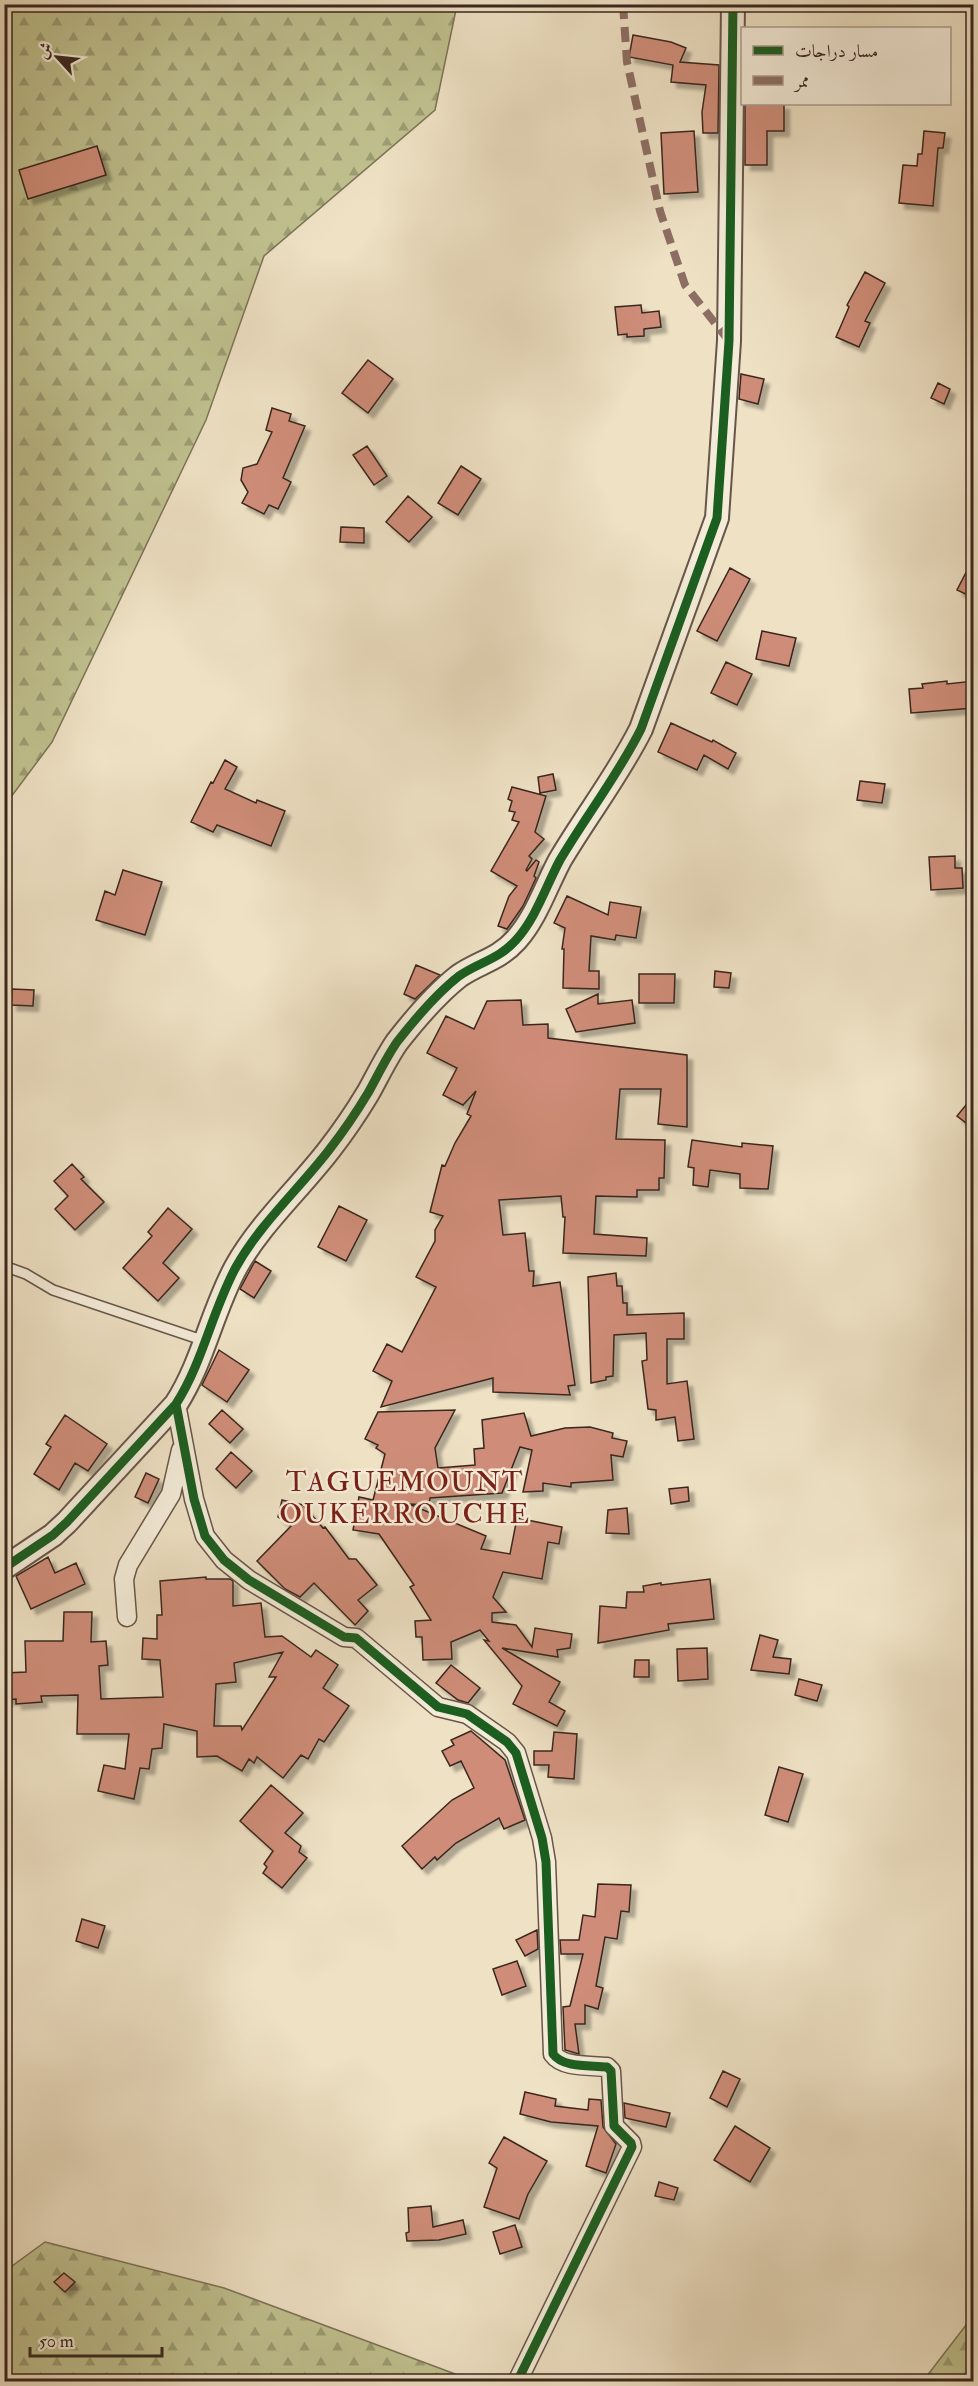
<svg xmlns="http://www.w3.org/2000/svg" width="978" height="2386" font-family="'IM FELL Double Pica',Amiri,serif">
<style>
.forest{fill:url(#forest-firs);stroke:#7d7457;stroke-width:1.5}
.building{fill:#cf8d79;stroke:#3a271f;stroke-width:1.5;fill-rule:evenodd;filter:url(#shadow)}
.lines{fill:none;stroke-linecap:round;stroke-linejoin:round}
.service-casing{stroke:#675648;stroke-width:12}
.minor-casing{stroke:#675648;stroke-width:21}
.tertiary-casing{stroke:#675648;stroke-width:26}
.service{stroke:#f4ecd9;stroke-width:9}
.minor{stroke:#f4ecd9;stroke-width:18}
.tertiary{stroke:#f4ecd9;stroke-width:22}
.quiet{stroke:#8d6e63;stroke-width:8;stroke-dasharray:15 8;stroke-linecap:butt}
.cycleway-casing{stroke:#f4ecd9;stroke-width:13}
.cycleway{stroke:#1b5e20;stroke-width:9}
.labels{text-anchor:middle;stroke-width:5;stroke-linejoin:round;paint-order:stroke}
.quarter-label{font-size:28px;letter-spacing:1.5px;fill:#7a1f14;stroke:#f4ecd9}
</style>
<defs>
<pattern id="forest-firs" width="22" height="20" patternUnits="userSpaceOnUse" patternTransform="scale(1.5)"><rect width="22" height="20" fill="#c0c18f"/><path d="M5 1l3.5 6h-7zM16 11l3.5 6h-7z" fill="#9d9d74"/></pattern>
<filter id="shadow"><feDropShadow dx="5.5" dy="5.5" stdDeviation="1.5" flood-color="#0004"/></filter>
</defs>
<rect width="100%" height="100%" fill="#eee1c4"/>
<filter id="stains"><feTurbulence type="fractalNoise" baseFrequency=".00333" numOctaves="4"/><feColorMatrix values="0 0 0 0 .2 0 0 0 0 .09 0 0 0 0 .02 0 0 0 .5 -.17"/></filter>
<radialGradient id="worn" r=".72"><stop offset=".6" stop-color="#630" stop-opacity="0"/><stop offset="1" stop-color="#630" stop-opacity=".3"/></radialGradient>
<!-- forest -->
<path class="forest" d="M5 5H457L435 110 264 256 206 420 52 742 5 805Z
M45 2242 224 2288 474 2381H5L4 2272Z
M973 2316V2381H923Z"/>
<!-- building -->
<path class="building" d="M633 35 671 42 686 48 680 62 719 65 718 133H703L702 112 706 85 671 82 673 65 629 57Z
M745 104H784V131H767V165H745Z
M694 131 698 192 664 194 661 133Z
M924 131 945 133 943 148H938L933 206 899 203 903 165 917 166 918 154H922Z
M97 146 106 175 28 199 19 170Z
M865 272 885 283 865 321 870 323 859 347 836 337 849 307 847 305Z
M641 305 642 313 659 311 661 327 644 329V336L627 337V334L618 335 615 307Z
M368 360 393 379 368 413 342 393Z
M741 374 764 379 758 404 739 399Z
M938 383 950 389 944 404 931 398Z
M272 408 291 414 289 421 305 426 283 478 291 482 278 509 269 505 264 514 242 503 248 492 241 480 243 468 257 464 272 432 266 430Z
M367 446 387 476 374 485 353 455Z
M461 466 481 479 458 515 438 503Z
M408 496 432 517 409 542 386 522Z
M341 527 364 528V543L340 542Z
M974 557V598L957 590Z
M730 568 750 579 717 641 697 631Z
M762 631 796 638 789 666 756 659Z
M726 662 752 674 737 705 711 693Z
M947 681V684L974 681V708L911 713 909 689 923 688 922 684Z
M671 723 712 742 713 740 736 753 728 769 704 755 697 770 658 752Z
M225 760 237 767 225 789 256 803 257 800 285 811 271 846 217 825 213 832 191 822 211 782 213 783Z
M553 774 556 790 540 793 538 777Z
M860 781 885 784 882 803 857 800Z
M512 787 546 796 535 832 544 839 529 856 532 859 526 870 527 871 536 860 539 862 534 876 536 878 523 906 507 929 498 926 509 896 517 886 491 871 519 822 512 820 515 812 509 811 512 801 508 799Z
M955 856V868H962L963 888 931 890 929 857Z
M123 870 162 882 145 935 96 920 105 891 115 895Z
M567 896 608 915 610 902 641 907 636 938 616 935 615 940 591 936 589 971H599V989L563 988 564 949H562L565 928 554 923Z
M416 965 440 975 415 999 404 994Z
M715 971 731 973 729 988 714 987Z
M639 974H675L674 1003H639Z
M12 989 34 990 33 1006 11 1005Z
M598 994V1004L632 1000 635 1023 576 1032 566 1009Z
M521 1000 523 1025 548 1024V1038L687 1055V1127L658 1124 661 1089H620L616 1139 665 1140 664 1178H659V1190H637V1197L596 1196 594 1234 647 1238 646 1256 563 1253 565 1217H563L561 1196 499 1200 503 1235 525 1233 529 1271H534L533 1286 560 1282 575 1385 568 1386 570 1395 493 1392V1378L381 1407 392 1381 373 1371 387 1344 402 1352 436 1287 416 1277 435 1241V1230L443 1216 430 1212 442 1165 445 1166 455 1143 471 1116 467 1114 476 1091 463 1105 443 1095 457 1068 427 1053 446 1016 474 1029 487 1001Z
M974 1095V1129L957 1116Z
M692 1140 742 1147V1143L773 1146 768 1189 740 1188V1174L710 1170 708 1187 693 1185 694 1168 688 1167Z
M72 1164 84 1177 81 1179 104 1202 75 1230 55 1209 68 1196 54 1181Z
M339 1206 367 1220 346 1261 318 1247Z
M168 1208 192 1229 163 1263 179 1278 158 1301 123 1268 152 1236 148 1232Z
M255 1261 271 1271 254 1298 240 1289Z
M616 1273 617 1286H622L623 1303H627V1315L684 1313V1339H667V1384L687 1381 694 1439 678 1441 675 1417 656 1420V1410L648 1409 642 1361 647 1360 646 1333 614 1335 613 1376 606 1377V1380L591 1383 588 1277Z
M219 1350 249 1370 227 1402 202 1385Z
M222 1410 243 1429 230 1443 209 1424Z
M455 1410 435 1448 438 1468 475 1465 474 1449 484 1448 482 1420 524 1413 531 1436 565 1428 590 1427 613 1433 612 1438 627 1441 623 1457 611 1455 613 1480 571 1483V1487L543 1483V1491L523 1492 532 1450 520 1447 502 1493 430 1498 429 1505 409 1504 486 1536 481 1549 510 1554 517 1518 562 1527 559 1544 548 1542 542 1579 503 1572 493 1597 506 1612 492 1613V1622L516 1625 532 1647 535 1628 572 1634 570 1648 557 1650 558 1657 502 1648 560 1682 549 1702 565 1711 557 1726 513 1704 522 1686 484 1640 489 1641 480 1630 451 1642 452 1659 423 1660 422 1637H416L415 1621 431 1620 410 1587 414 1585 379 1534 353 1530 359 1497 373 1500 385 1454 376 1448 378 1445 365 1439 378 1412Z
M65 1415 107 1444 88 1471 75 1463 59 1490 34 1474 51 1447 46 1444Z
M231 1452 252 1471 236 1488 216 1469Z
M146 1473 159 1479 148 1503 135 1497Z
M688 1487 689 1501 671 1504 669 1489Z
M282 1500 303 1505 323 1528 325 1527 349 1559H356L377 1585 358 1600 368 1611 355 1625 314 1583 300 1597 285 1589 257 1561 291 1526 278 1517Z
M627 1508 629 1534 606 1533 608 1510Z
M48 1557 55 1573 76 1563 85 1584 31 1609 16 1576Z
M206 1577V1579H230L233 1581V1606L261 1603 265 1637 282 1636 311 1657 316 1650 338 1665 323 1688 349 1706 324 1742 319 1739 308 1759 301 1755 283 1778 257 1757 254 1763 249 1759 242 1771 217 1756 197 1757V1731L164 1724 162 1748 152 1749 149 1769 140 1768 134 1799 98 1791 104 1765 125 1769 129 1734H77L78 1695 41 1696 42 1702 16 1704V1699L4 1700V1673L26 1672 25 1641H63L64 1612H92L91 1642 106 1641 108 1665 99 1666 101 1699 163 1697 160 1660 142 1659 143 1638 157 1639V1615H162L160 1581ZM283 1652 269 1677H276L242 1730 241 1726H214L216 1684 236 1682 234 1663Z
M710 1579 714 1619 668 1624 669 1630 598 1643 600 1606 626 1608 627 1592H644L643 1586 661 1583V1585Z
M760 1635 778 1640 773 1657 791 1659 789 1674 751 1670Z
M707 1648 708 1679 678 1681 677 1649Z
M635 1660H649V1677H634Z
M451 1665 480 1688 468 1703 458 1700 436 1683Z
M799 1679 822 1685 817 1701 795 1695Z
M471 1731 505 1760 525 1820 504 1829 499 1818 456 1843 437 1860 435 1857 422 1869 402 1846 452 1800 474 1788 461 1761 450 1766 442 1751 454 1745 451 1740Z
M554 1732 577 1734 574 1779 548 1777 549 1765H534V1751H552Z
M779 1767 803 1774 788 1822 765 1815Z
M271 1785 303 1813 285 1833 301 1846 299 1852 307 1858 282 1888 263 1873 267 1867 264 1864 273 1851 240 1821Z
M598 1884 631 1885 629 1912 621 1911 617 1939 605 1937 596 1986 603 1988 598 2009 585 2005V2024H575L579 2054 565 2050 563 2007 570 2006 583 1954H561L560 1940H579L583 1915 595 1917Z
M82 1919 105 1926 98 1948 76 1941Z
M537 1930 538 1949 525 1956 516 1940Z
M517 1961 526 1986 502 1995 493 1969Z
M723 2071 740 2079 727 2107 710 2098Z
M525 2092 556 2099 555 2106 588 2110 589 2099 601 2100 603 2127 616 2144 606 2173 586 2166 598 2126 551 2122 520 2114Z
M624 2103 670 2113 666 2127 625 2118Z
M735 2126 770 2148 750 2182 714 2160Z
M504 2137 547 2161 528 2194 519 2219 484 2207 497 2168 489 2163Z
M659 2182 678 2188 674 2200 655 2196Z
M431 2206 433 2227 463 2220 466 2234 439 2240 407 2241 406 2233 409 2232 408 2208Z
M515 2225 522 2247 500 2254 493 2232Z
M64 2273 75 2282 65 2292 54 2282Z"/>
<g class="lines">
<!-- service casing -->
<g class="service-casing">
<path id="service" d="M4 1266 26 1274 53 1290 205 1341"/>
</g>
<!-- minor casing -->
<g class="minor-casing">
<path id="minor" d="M176 1404 194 1499 205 1536 224 1560 249 1580 344 1637 356 1638 438 1707 467 1714 507 1742 516 1753 542 1838 546 1862 553 2054C563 2068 590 2065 607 2067L611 2071 614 2126 631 2143 632 2147 517 2382
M127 1617 124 1579 128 1565 171 1494 181 1450"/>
</g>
<!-- tertiary casing -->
<g class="tertiary-casing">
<path id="tertiary" d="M4 1568 53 1535 67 1522 176 1404C203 1362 212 1311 236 1267 260 1224 299 1189 329 1150 343 1132 356 1113 368 1093 377 1077 386 1058 397 1042 415 1019 436 994 459 976 479 962 498 960 516 940 536 918 546 886 560 860 586 816 618 775 641 729L717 518 729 341 733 4"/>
</g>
<!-- service -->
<use href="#service" class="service"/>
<!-- minor -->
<use href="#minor" class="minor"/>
<!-- tertiary -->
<use href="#tertiary" class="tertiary"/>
<!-- quiet -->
<path class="quiet" d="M623 4 627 62 660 211 685 285 729 341"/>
<!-- cycleway casing -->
<g class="cycleway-casing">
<path id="cycleway" d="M176 1404 194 1499 205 1536 224 1560 249 1580 344 1637 356 1638 438 1707 467 1714 507 1742 516 1753 542 1838 546 1862 553 2054C563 2068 590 2065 607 2067L611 2071 614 2126 631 2143 632 2147 517 2382
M4 1568 53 1535 67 1522 176 1404C203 1362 212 1311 236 1267 260 1224 299 1189 329 1150 343 1132 356 1113 368 1093 377 1077 386 1058 397 1042 415 1019 436 994 459 976 479 962 498 960 516 940 536 918 546 886 560 860 586 816 618 775 641 729L717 518 729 341 733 4"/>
</g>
<!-- cycleway -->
<use href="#cycleway" class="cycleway"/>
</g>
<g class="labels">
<!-- quarter labels -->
<g class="quarter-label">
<text x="405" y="1491">TAGUEMOUNT<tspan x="405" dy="32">OUKERROUCHE</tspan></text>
</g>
</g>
<!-- margin -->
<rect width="978" height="2386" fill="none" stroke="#eee1c4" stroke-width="24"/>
<rect x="6" y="6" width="966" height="2374" fill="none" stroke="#3a271f" stroke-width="3"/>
<rect x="12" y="12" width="954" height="2362" fill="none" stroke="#3a271f" stroke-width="1.5"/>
<!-- legend -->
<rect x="741" y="27" width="210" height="78" fill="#f4ecd9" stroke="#aa9d8f" stroke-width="1.5"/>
<rect x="753" y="46" width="30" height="9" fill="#1b5e20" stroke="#aa9d8f" stroke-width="1.5"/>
<text x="795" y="57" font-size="18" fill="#3a271f">مسار دراجات</text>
<rect x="753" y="76" width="30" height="9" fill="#8d6e63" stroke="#aa9d8f" stroke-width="1.5"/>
<text x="795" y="87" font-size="18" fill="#3a271f">ممر</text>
<!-- north arrow -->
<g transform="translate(57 57) rotate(297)" stroke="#f4ecd9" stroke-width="4.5" paint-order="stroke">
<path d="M0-4.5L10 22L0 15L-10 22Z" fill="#3a271f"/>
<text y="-9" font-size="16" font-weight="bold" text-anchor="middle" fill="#3a271f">ش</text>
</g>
<!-- scale -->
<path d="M30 2347v9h132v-9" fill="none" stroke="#3a271f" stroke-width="3"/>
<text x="39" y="2347" font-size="18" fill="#3a271f" stroke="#f4ecd9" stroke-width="4.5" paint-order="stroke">50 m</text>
<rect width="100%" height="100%" filter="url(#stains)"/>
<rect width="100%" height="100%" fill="url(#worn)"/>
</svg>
